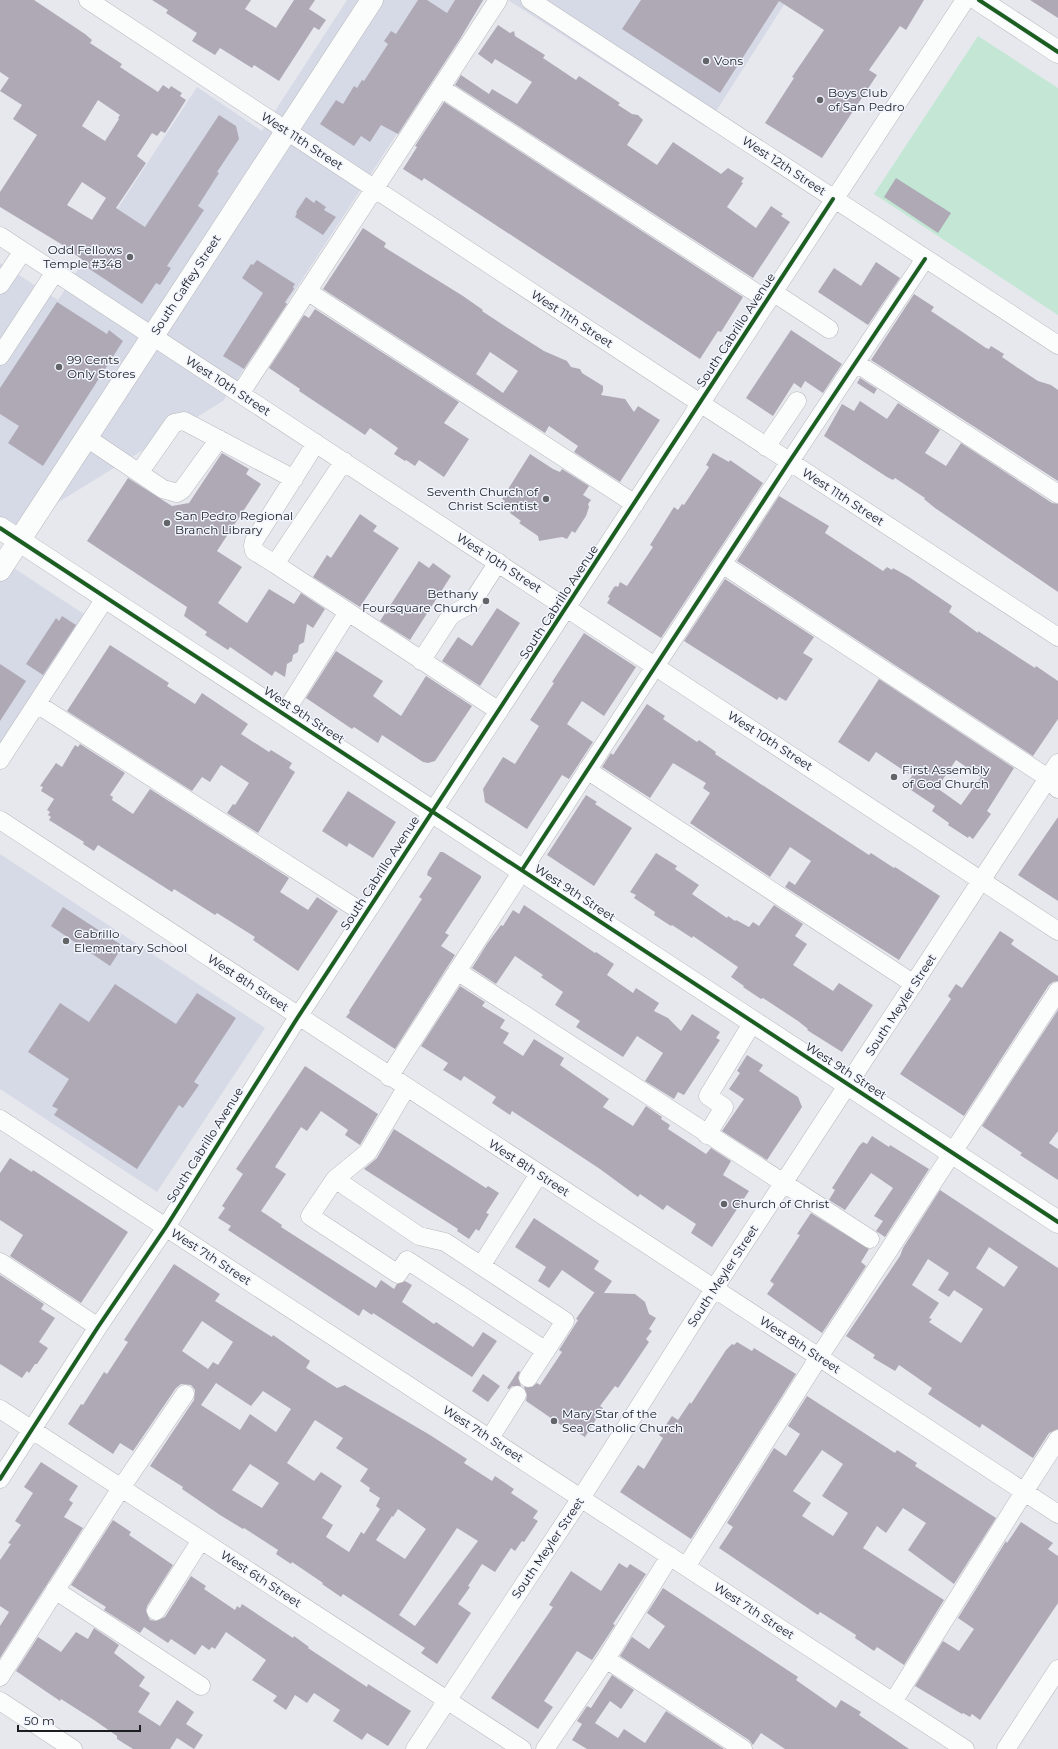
<svg xmlns="http://www.w3.org/2000/svg" width="1058" height="1749" font-family="Montserrat,sans-serif">
<style>
.built{fill:#d6dae6}
.green{fill:#c3e7d4}
.building{fill:#afa9b6;fill-rule:evenodd}
.lines{fill:none;stroke-linecap:round;stroke-linejoin:round}
.minor-casing{stroke:#b7b8bc;stroke-width:19}
.major-casing{stroke:#b7b8bc;stroke-width:23}
.minor{stroke:#fbfcfc;stroke-width:18}
.major{stroke:#fbfcfc;stroke-width:22}
.cycleway-casing{stroke:#f1f5fe;stroke-width:6}
.cycleway{stroke:#1b5e20;stroke-width:4}
.poi-dot{fill:#636468;stroke:#f1f5fe;stroke-width:1.5}
.labels{text-anchor:middle;stroke-width:3;stroke-linejoin:round;paint-order:stroke}
.poi-label{font-size:12px;fill:#1c1d20;stroke:#f1f5fe;text-anchor:start}
.street-label{font-size:12px;fill:#1c1d20;stroke:#f1f5fe}
</style>
<rect width="100%" height="100%" fill="#e7e8ee"/>
<!-- built -->
<path class="built" d="M347 0H484L223 401 0 538V263L58 300 197 87 262 131Z
M508 0H787L706 127Z
M0 559 90 618 0 754Z
M0 854 265 1028 157 1192 0 1089Z"/>
<!-- green -->
<path class="green" d="M978 36 1058 88V315L874 194Z"/>
<!-- building -->
<path class="building" d="M0 0H34L85 34 92 40 90 43 122 64 120 67 158 92 163 85 169 89 171 86 182 93 180 96 186 100 165 133 161 131 157 136 152 133 137 156 146 163 116 208 145 227 219 115 236 126 239 139 217 172 219 173 198 206 204 210 167 266 171 268 160 285 156 283 142 304 82 264 84 261 61 244 0 207V192L37 135 13 119 22 105 0 91 9 78 0 72ZM98 100 120 115 118 118 119 119 105 141 82 126ZM82 182 106 198 92 220 67 205Z
M152 0H251L245 9 276 28 294 0H315L309 9 326 20 319 30 314 27 279 81 254 65 252 68 220 48 215 55 192 41 197 33 166 13 168 10Z
M418 0H427L447 13 455 0H483L460 39 398 134 381 125 370 142 361 136 354 146 320 124 336 100 343 104 354 86 357 88 362 80 364 81 388 44 384 41 391 31 396 34Z
M641 0H924L906 30 900 26 869 70 877 75 822 158 765 123 794 78 792 77 824 30 779 1 720 93 622 29Z
M1030 0H1058V18Z
M498 25 510 33 514 31 515 36 545 55 543 58 576 80 579 76 620 103 618 105 632 114 638 115 643 120 627 145 657 165 673 142 721 174 728 168 744 178 741 182 743 183 727 207 756 228 771 206 783 214 781 216 790 222 753 278 455 85 461 75 489 94 492 89 517 104 532 82 495 59 492 64 478 54Z
M444 102 743 297 721 332 718 331 700 359 424 178 422 181 403 169 417 147 415 146Z
M896 178 951 213 938 233 884 197Z
M306 197 314 203 316 200 326 207 324 210 336 217 323 235 295 217 297 213 296 212Z
M363 228 386 243 384 247 463 296 483 310 482 311 514 332 544 351 567 361 571 367 580 369 582 373 603 386V391L601 395 625 399 634 412 638 406 660 420 620 482 574 452 578 446 549 426 545 433 323 289ZM490 352 518 371 503 393 476 374Z
M257 260 295 284 293 287 294 289 285 302 287 304 244 369 223 356 263 293 242 278 251 264 253 265Z
M876 262 900 278 868 325 818 292 834 268 861 286Z
M914 294 934 307 931 311 958 329 986 348 989 349 991 346 1004 354 1002 357 1018 368 1038 381 1051 385 1058 390V481L871 360Z
M57 302 107 334 109 330 123 341 43 466 8 443 19 426 0 414V388Z
M315 309 459 402 444 423 469 439 444 477 419 460 415 466 406 460 405 461 394 454 398 448 370 428 365 435 299 391 300 389 269 368 304 315 309 318Z
M791 330 842 364 823 393 805 381 801 388 794 383 773 416 746 398Z
M860 378 877 389 874 394 857 383Z
M860 401 887 419 898 403 940 430 925 453 946 466 961 443 1052 503 1058 504V592L935 508 924 499 925 498 895 478 893 480 887 477 824 436 842 404 854 411Z
M222 453 249 469 246 474 261 484 217 551 242 567 218 603 247 623 269 589 294 604 301 593 325 609 313 628 307 624 304 642 299 645 298 652 293 655 292 661 287 664 285 677 275 671 272 676 230 647 228 650 205 635 207 632 184 616 187 607 87 541 128 478 172 506 189 503Z
M713 453 729 462 730 460 763 483 661 638 607 603 610 598 608 597 614 587 616 586 618 587 620 582 627 586 653 547 650 545 674 507 678 510 682 504 684 505 709 467 706 465Z
M530 454 553 469 560 472 562 469 589 486 583 495 591 500 588 504 589 507 586 516 575 533 572 531 567 539 562 537 539 541 538 536 519 523 521 521 510 513 511 511 502 505 505 501 502 499Z
M779 496 829 526 825 533 883 571 887 567 892 570 893 568 909 577 952 606 949 612 978 633V631L1035 668 1036 666 1058 681V719L1033 756 737 561Z
M360 514 377 526 373 531 399 548 360 607 313 577 327 555 331 558Z
M419 561 429 568 433 563 451 576 410 640 380 621Z
M725 579 814 637 803 653 813 659 786 701 779 697 777 700 684 641Z
M497 608 520 623 480 686 442 661 458 637 472 646Z
M62 616 76 625 43 675 26 664 56 618 59 621Z
M584 633 636 667 604 716 582 701 567 724 593 742 569 779 562 775 527 829 485 802 483 789 503 757 515 764 539 726 530 720 554 683 552 682Z
M110 645 169 683 167 686 195 704 202 693 248 724 241 734 269 752 271 750 292 763 289 768 295 772 258 833 227 813 233 804 235 805 249 783 221 765 210 782 202 777 192 791 67 711Z
M336 651 383 681 373 696 401 716 426 676 472 706 435 761 428 763 423 762 382 735 378 743 354 727 352 729 306 698Z
M0 664 26 681 0 721Z
M879 679 1014 768 987 811 991 814 973 839 969 836 968 838 948 825 949 823 932 811 935 806 905 786 912 776 876 752 869 762 838 742ZM956 760 981 777 961 805 937 788Z
M647 704 665 716 663 719 697 742 699 740 716 752 715 754 840 836 869 855 871 853 894 868 895 867 940 896 899 960 785 887 789 881 795 885 811 861 790 847 770 877 690 823 710 793 703 788 706 783 673 763 650 798 602 767 611 753 613 755Z
M80 744 125 773 110 795 113 797 112 800 133 814 150 789 289 878 280 892 308 910 317 897 338 911 298 971 253 940 255 937 217 913 215 915 174 889 172 892 98 845 94 851 83 844 84 842 49 820 51 817 48 815 50 812 47 810 54 799 41 791 43 787 40 786 56 763 62 767 75 745 78 747Z
M348 791 396 822 373 858 349 843 347 847 322 831Z
M586 795 597 802 595 804 632 828 594 886 547 855Z
M1058 817V901L1018 875Z
M440 852H443L481 876V878L445 933 449 935 441 946 455 955 395 1049 346 1017 350 1012 349 1011 422 899 419 897 432 878 427 875 428 871Z
M656 853 677 866 675 869 699 885 692 894 727 918 728 916 735 921 736 920 749 927 753 922 759 926 774 905 803 924 795 936 807 944 793 965 833 991 839 983 873 1005 842 1052 807 1030 808 1029 798 1021 763 998 761 999 743 987 744 986 731 977 738 967 693 936 692 938 672 925 671 926 654 915 655 912 634 898 636 895 630 892Z
M524 905 595 953 596 952 614 964 607 975 633 993 636 988 659 1003 654 1011 668 1018 681 1031 692 1014 720 1032 716 1038 720 1040 684 1095 678 1092 674 1099 645 1081 663 1053 637 1036 623 1057 576 1027 580 1021 555 1005 563 992 541 977 543 975 515 956 496 984 472 968 487 944 501 925 503 926 513 910 519 914Z
M63 907 123 946 110 966 51 926Z
M1000 931 1014 940 1011 944 1015 947 1058 976V981L1053 982 1049 985 964 1116 900 1074 951 999 948 996 956 984 962 988Z
M115 984 176 1024 197 993 236 1018 194 1082 199 1085 183 1108 179 1105 137 1169 54 1115 58 1109 52 1106 69 1079 28 1052 60 1003 89 1022Z
M460 986 485 1002 482 1006 505 1020 500 1028 509 1033 503 1043 523 1056 534 1039 564 1058 560 1065 609 1099 603 1107 633 1126 646 1106 662 1117 661 1119 670 1125 668 1129 706 1154 711 1148 731 1161 723 1175 749 1191 712 1247 691 1233 696 1224 667 1205 663 1210 640 1194 638 1197 600 1169 512 1111 510 1115 492 1103 496 1097 464 1076 461 1081 443 1070 448 1063 421 1046Z
M1058 1010V1131L1049 1143 1058 1149V1180L1020 1155 1022 1153 982 1126Z
M747 1055 763 1065 759 1071 798 1097 802 1107 767 1160 722 1131 744 1099 729 1089 740 1073 737 1071Z
M305 1066 378 1114 360 1145 345 1135 348 1130 321 1111 307 1131 301 1127 275 1167 286 1174 261 1211 282 1225 281 1227 376 1288 381 1280 394 1289 397 1284 405 1281 412 1285 402 1302 434 1324 436 1322 473 1347 483 1332 497 1341 472 1377 373 1313 372 1315 363 1309 359 1316 228 1230 231 1226 218 1218 225 1208 222 1206 243 1174 236 1169Z
M394 1129 486 1188 488 1186 499 1193 486 1213 489 1214 479 1231 476 1229 469 1239 457 1231 458 1229 364 1169 377 1158Z
M872 1136 889 1147 890 1145 929 1169 885 1237 876 1231 883 1221 874 1216 893 1188 871 1173 845 1210 829 1200 835 1190 832 1188 834 1185 859 1146 863 1142 867 1144Z
M10 1158 32 1172 33 1170 128 1232 81 1303 10 1256 23 1235 0 1220V1173Z
M940 1190 1058 1268V1429L1049 1433 1033 1458 982 1424 980 1428 928 1394 932 1388 899 1365 895 1371 885 1365 873 1358 875 1355 846 1336 900 1256 903 1248ZM989 1247 1018 1267 1004 1287 976 1268ZM928 1259 949 1273 938 1290 949 1297 954 1290 983 1309 961 1343 929 1322 932 1319 929 1318 939 1303 912 1285Z
M811 1213 869 1249 861 1262 866 1266 822 1333 767 1294 774 1284 770 1281 800 1235 797 1234Z
M534 1218 599 1261 594 1269 612 1281 604 1293 635 1294 645 1302 649 1314 656 1318 649 1329 652 1331 646 1339 649 1342 618 1388 615 1386 600 1406 603 1408 585 1437 566 1425 564 1427 526 1401 527 1395 524 1387H532L537 1383 540 1385 562 1352 559 1350 578 1320 576 1319 594 1293H595L562 1270 549 1288 538 1281 546 1267 515 1247Z
M174 1264 220 1294 215 1301 272 1337 273 1335 310 1361 306 1368 337 1388 345 1385 430 1435 467 1459 464 1463 492 1481 495 1476 514 1489 511 1493 538 1511 533 1518 538 1521 524 1542 522 1541 515 1551 511 1548 495 1572 482 1564 468 1586 470 1587 458 1604 471 1613 437 1664 421 1653 425 1648 343 1594 341 1597 322 1584 323 1583 292 1562 291 1564 276 1554 278 1550 244 1528 243 1529 220 1515 182 1489 183 1487 150 1466 194 1400 195 1390 191 1385 181 1384 176 1388 133 1451 120 1443 113 1454 68 1424 81 1404 83 1405 104 1372 107 1374 128 1342 124 1340ZM202 1321 233 1342 218 1365 213 1362 208 1369 182 1351ZM216 1383 251 1406 263 1391 291 1409 276 1432 250 1414 240 1430 201 1405ZM315 1420 343 1438 336 1448 368 1469 360 1481 370 1488 369 1491 380 1498 376 1506 380 1509 364 1534 361 1532 349 1552 326 1537 333 1525 322 1518 342 1486 321 1472 314 1481 287 1463ZM250 1464 279 1483 262 1508 232 1490ZM398 1509 426 1529 405 1559 376 1540 392 1516 393 1517ZM457 1528 478 1541 415 1626 399 1615Z
M0 1275 44 1304 41 1309 55 1318 39 1342 48 1348 37 1364H35L29 1373 27 1371 22 1378 0 1364Z
M737 1342 752 1351 754 1348 796 1374 691 1539 620 1492 638 1465 644 1469 663 1438 659 1435 672 1416 678 1420 690 1402 691 1404 726 1350 732 1344 734 1345Z
M518 1371 520 1372 518 1378 521 1386H512L509 1389 507 1388Z
M483 1374 500 1386 488 1402 472 1391Z
M807 1396 895 1453 897 1450 917 1463 915 1466 996 1518 954 1584 908 1550 926 1523 903 1508 886 1533 877 1526 863 1548 944 1600 904 1665 877 1647 874 1651 855 1638 856 1635 820 1612 818 1615 719 1548 733 1527 727 1523 774 1448 786 1456 800 1434 788 1426ZM822 1450 843 1464 822 1496 848 1513 833 1536 802 1516 811 1503 793 1491Z
M41 1462 78 1486 69 1500 73 1503 64 1517 83 1528 0 1658V1626L9 1612 0 1606V1560L11 1544 8 1543 21 1525 15 1521 33 1493 24 1487Z
M113 1520 131 1532 129 1535 173 1565 147 1606 146 1611 150 1620 156 1621 165 1617 191 1576 206 1586 204 1589 235 1610 237 1606 240 1608 242 1604 293 1638 294 1636 309 1647 308 1648 367 1687 368 1684 411 1711 388 1746 367 1733 362 1740 333 1721 340 1710 314 1693 307 1703 295 1695 286 1710 273 1701 277 1696 252 1680 266 1660 226 1632 215 1649 212 1647 209 1650 202 1645 195 1655 171 1639 168 1643 144 1627 140 1633 104 1610 106 1607 71 1585Z
M1021 1522 1053 1543 1048 1549 1058 1556V1603L980 1720 972 1714 970 1717 963 1713 962 1714 915 1686 943 1641 959 1651 974 1629 958 1618 1006 1541 1007 1543Z
M619 1563 627 1568 630 1564 646 1574 613 1624 615 1625 592 1660 577 1651 544 1701 553 1707 538 1729 491 1698 553 1607 549 1605 571 1571 601 1591Z
M663 1588 798 1677 796 1680 836 1708 841 1700 861 1712 859 1715 909 1749H785L761 1733 753 1745 749 1740 620 1656 632 1637 649 1649 665 1626 647 1613Z
M94 1628 119 1645 114 1653 145 1677 139 1686 150 1693 138 1712 160 1726 177 1700 194 1712 186 1724 203 1735 194 1749 177 1738 170 1749H133L117 1739V1736L94 1720 61 1699 60 1701 16 1671 38 1637 61 1652 76 1632 88 1639Z
M612 1675 634 1690 621 1709 610 1701 595 1723 618 1738 624 1729 645 1743 666 1711 724 1749H587L572 1740 582 1724 577 1721 587 1706 591 1708Z"/>
<g class="lines">
<!-- minor casing -->
<g class="minor-casing">
<path id="minor" d="M88 0 700 403 1058 637
M530 0 1058 345
M441 88 767 300
M0 236 1058 931
M0 285 23 251
M307 291 635 504
M773 292 829 329
M0 356 55 272
M856 363 1058 494
M240 394 498 0
M87 438 163 489 177 493 182 490 219 439
M766 447 797 401
M344 461 275 564 499 711
M139 473 174 423 184 421 294 479
M275 564 254 551 253 546 254 541 316 443
M722 564 1048 778 1058 789
M421 661 451 615 471 604 498 562
M37 704 365 914
M284 714 348 612
M0 760 106 597
M587 770 914 984
M0 820 1058 1514
M457 971 870 1239
M389 1077C566 802 743 529 925 259
M406 1088 368 1152 335 1179 419 1236 445 1242 565 1321 528 1378
M0 1119 965 1749
M707 1135 724 1107 708 1096 753 1022
M335 1179 310 1216 398 1274 407 1260 546 1351
M0 1262 98 1327
M481 1266 539 1174
M0 1409 522 1749
M490 1438 517 1395
M0 1479 98 1327 166 1227 298 1017 965 0
M686 1567 819 1357 1058 991
M55 1590 201 1686
M156 1611 201 1540
M606 1659 743 1749
M0 1677 121 1488 185 1394
M0 1701 73 1749
M893 1702 1024 1492 1058 1439
M415 1749 581 1498 714 1289 1058 763
M545 1749 606 1659 670 1556
M1006 1749 1058 1669"/>
</g>
<!-- major casing -->
<g class="major-casing">
<path id="major" d="M979 0 1058 52
M0 528 1058 1222
M0 570 372 0"/>
</g>
<!-- minor -->
<use href="#minor" class="minor"/>
<!-- major -->
<use href="#major" class="major"/>
<!-- cycleway casing -->
<g class="cycleway-casing">
<path id="cycleway" d="M979 0 1058 52
M0 528 1058 1222
M522 870 789 462 925 259
M0 1479 98 1327 166 1227 298 1017 833 199"/>
</g>
<!-- cycleway -->
<use href="#cycleway" class="cycleway"/>
</g>
<!-- markers -->
<g class="poi-dot">
<circle cx="706" cy="61" r="4"/>
<circle cx="820" cy="100" r="4"/>
<circle cx="130" cy="257" r="4"/>
<circle cx="59" cy="367" r="4"/>
<circle cx="546" cy="499" r="4"/>
<circle cx="167" cy="523" r="4"/>
<circle cx="486" cy="601" r="4"/>
<circle cx="894" cy="777" r="4"/>
<circle cx="66" cy="941" r="4"/>
<circle cx="724" cy="1204" r="4"/>
<circle cx="554" cy="1421" r="4"/>
</g>
<g class="labels">
<!-- poi labels -->
<g class="poi-label">
<text x="714" y="65">Vons</text>
<text x="828" y="97">Boys Club<tspan x="828" dy="14">of San Pedro</tspan></text>
<text x="122" y="254" text-anchor="end">Odd Fellows<tspan x="122" dy="14">Temple #348</tspan></text>
<text x="67" y="364">99 Cents<tspan x="67" dy="14">Only Stores</tspan></text>
<text x="538" y="496" text-anchor="end">Seventh Church of<tspan x="538" dy="14">Christ Scientist</tspan></text>
<text x="175" y="520">San Pedro Regional<tspan x="175" dy="14">Branch Library</tspan></text>
<text x="478" y="598" text-anchor="end">Bethany<tspan x="478" dy="14">Foursquare Church</tspan></text>
<text x="902" y="774">First Assembly<tspan x="902" dy="14">of God Church</tspan></text>
<text x="74" y="938">Cabrillo<tspan x="74" dy="14">Elementary School</tspan></text>
<text x="732" y="1208">Church of Christ</text>
<text x="562" y="1418">Mary Star of the<tspan x="562" dy="14">Sea Catholic Church</tspan></text>
</g>
<!-- street labels -->
<g class="street-label">
<text transform="translate(302 141) rotate(33)" y="4">West 11th Street</text>
<text transform="translate(784 166) rotate(33)" y="4">West 12th Street</text>
<text transform="translate(186 285) rotate(-57)" y="4">South Gaffey Street</text>
<text transform="translate(572 319) rotate(33)" y="4">West 11th Street</text>
<text transform="translate(736 330) rotate(-57)" y="4">South Cabrillo Avenue</text>
<text transform="translate(228 386) rotate(33)" y="4">West 10th Street</text>
<text transform="translate(843 497) rotate(33)" y="4">West 11th Street</text>
<text transform="translate(499 563) rotate(33)" y="4">West 10th Street</text>
<text transform="translate(559 602) rotate(-57)" y="4">South Cabrillo Avenue</text>
<text transform="translate(304 715) rotate(33)" y="4">West 9th Street</text>
<text transform="translate(770 741) rotate(33)" y="4">West 10th Street</text>
<text transform="translate(380 873) rotate(-57)" y="4">South Cabrillo Avenue</text>
<text transform="translate(575 893) rotate(33)" y="4">West 9th Street</text>
<text transform="translate(248 983) rotate(33)" y="4">West 8th Street</text>
<text transform="translate(901 1005) rotate(-57)" y="4">South Meyler Street</text>
<text transform="translate(846 1071) rotate(33)" y="4">West 9th Street</text>
<text transform="translate(205 1145) rotate(-58)" y="4">South Cabrillo Avenue</text>
<text transform="translate(529 1168) rotate(33)" y="4">West 8th Street</text>
<text transform="translate(211 1257) rotate(33)" y="4">West 7th Street</text>
<text transform="translate(723 1276) rotate(-57)" y="4">South Meyler Street</text>
<text transform="translate(800 1345) rotate(33)" y="4">West 8th Street</text>
<text transform="translate(483 1434) rotate(33)" y="4">West 7th Street</text>
<text transform="translate(548 1548) rotate(-56)" y="4">South Meyler Street</text>
<text transform="translate(261 1579) rotate(33)" y="4">West 6th Street</text>
<text transform="translate(754 1611) rotate(33)" y="4">West 7th Street</text>
</g>
</g>
<!-- scale -->
<path d="M18 1725v6h122v-6" fill="none" stroke="#1c1d20" stroke-width="2"/>
<text x="24" y="1725" font-size="12" fill="#1c1d20" stroke="#f1f5fe" stroke-width="3" paint-order="stroke">50 m</text>
</svg>
